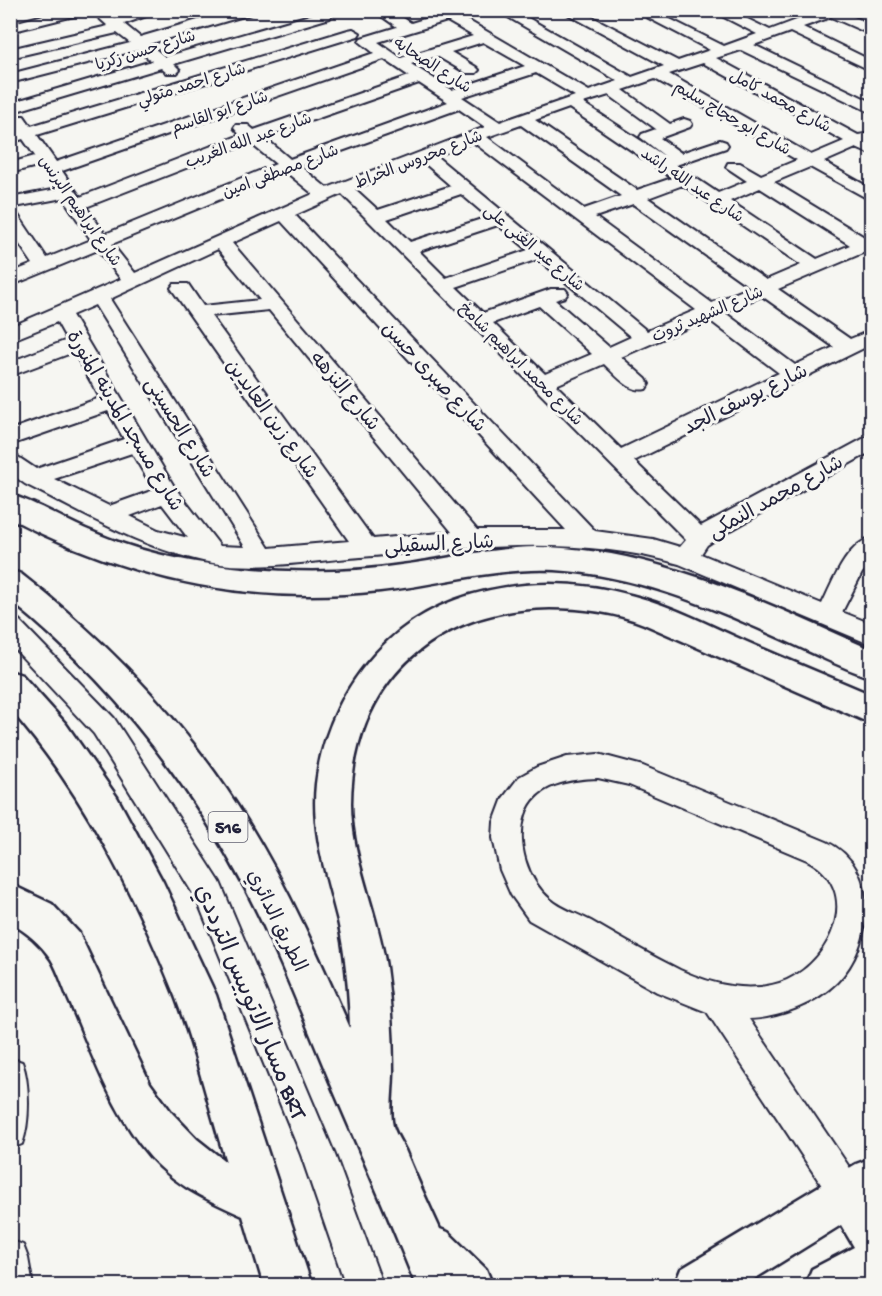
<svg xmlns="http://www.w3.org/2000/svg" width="882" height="1296" font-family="'Gochi Hand','Playpen Sans Arabic',sans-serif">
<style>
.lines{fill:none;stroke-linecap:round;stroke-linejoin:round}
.minor-casing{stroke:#22223b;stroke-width:4}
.major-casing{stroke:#22223b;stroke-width:5}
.highway-casing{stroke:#22223b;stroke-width:5}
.minor{fill:#f6f6f2;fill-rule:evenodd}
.major{fill:#f6f6f2;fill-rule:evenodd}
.highway{fill:#f6f6f2;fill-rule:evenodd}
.labels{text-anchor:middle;stroke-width:6;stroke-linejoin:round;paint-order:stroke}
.far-street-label{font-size:16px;fill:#22223b;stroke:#f6f6f2}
.shield{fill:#f6f6f2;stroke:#626272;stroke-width:1.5}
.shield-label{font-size:18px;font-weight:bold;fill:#22223b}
.street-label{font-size:20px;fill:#22223b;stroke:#f6f6f2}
.near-street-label{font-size:24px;fill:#22223b;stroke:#f6f6f2}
</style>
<rect width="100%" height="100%" fill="#f6f6f2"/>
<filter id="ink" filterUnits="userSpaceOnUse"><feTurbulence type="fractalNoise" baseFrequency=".0167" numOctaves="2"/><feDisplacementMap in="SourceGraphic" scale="12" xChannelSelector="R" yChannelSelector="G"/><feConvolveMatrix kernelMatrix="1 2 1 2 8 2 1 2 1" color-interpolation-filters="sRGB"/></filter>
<g filter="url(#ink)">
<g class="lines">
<!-- minor casing -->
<g class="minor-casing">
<path id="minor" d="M62 10H88L86 13 10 32V24Z
M90 10H106L115 18 139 10H163L124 24 140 37 232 10H256L254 13 149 44 165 57 320 12 325 11 332 15 330 18 174 64 180 70 177 73H167L161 68 10 113V103L152 61 138 50 10 83V74L130 43 117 33 10 58V49L108 26Z
M373 10H391L411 23 437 15 432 10H450L589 91 618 81 496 10H514L632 77 664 66 560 10H579L678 61 710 50 633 10H652L724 46 757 34 710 10H729L770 30 823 10H844L843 12 872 25V35L831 17 803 27 872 61V71L790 32 754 45 872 102V113L741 50 716 58 858 135 872 133V155L856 148 824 162 872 189V201L810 167 774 182 866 238 872 237V249L778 289 850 339 872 330V344L634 461 701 526 872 434V451L719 537 707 545 701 554 822 604C833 582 846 545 872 537V562L862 573 842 612 872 624V645L679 564C573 533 458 549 349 558 305 562 258 570 213 563 146 551 85 514 25 484L10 473V455L18 457 36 469 124 439 108 411 10 445V430L100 398 74 352 10 376V362L67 340 57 322 10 341V327L121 279 98 250 10 286V273L33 264 10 230V211L16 212 47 258 91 240 63 198 10 208V198L57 189 41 165 10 173V163L35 156 23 139 10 143V133L18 130 10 120 12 116H24L31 126 348 30 353 29 360 33 358 36 37 135 56 162 374 53 359 41 361 38 397 27ZM447 21 473 36 401 58 378 42ZM483 42 525 66 452 90 411 64 437 56 466 73H476L479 70 476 67 451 52ZM384 59 409 76 254 130 248 125H236L234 128 240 135 80 197 62 171ZM703 63 844 141 811 155 669 74ZM536 73 575 96 500 122 462 97ZM655 79 797 160 761 175 740 163H728L726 167 747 181 718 193 676 165 726 148 728 145 726 142 720 140 681 153 660 138 690 127 692 124 690 121 684 119 670 124 623 90ZM419 83 448 102 290 159 264 137ZM609 95 656 129 642 134 640 137 666 157 583 103ZM569 108 672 178 637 190 535 120ZM459 109 485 127 327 188 300 166ZM521 125 621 196 584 209 487 137ZM473 142 696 310 647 331 436 156ZM250 143 276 164 105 234 86 207ZM422 161 451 186 378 210 355 189ZM286 172 313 194 135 273 112 244ZM683 185 801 265 766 280 648 198ZM760 188 850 245 817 259 730 201ZM342 194 686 540 680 547 653 539 595 531 295 215ZM461 194 488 217 410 242 387 219ZM633 204 750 287 712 303 595 217ZM281 221 566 530H477L232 243ZM498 225 528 250 446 278 419 251ZM218 249 260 300 203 306 188 284H174L171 288 349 541 269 548 110 299ZM538 259 631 337 609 347 555 300 565 297 568 293 565 289H551L483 313 456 287ZM762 296 834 347 795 365 724 312ZM95 305 245 547 220 546 175 488 72 315ZM539 306 592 354 545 374 493 323ZM269 310 452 532 373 539 211 316ZM708 319 779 373 621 449 556 385 604 364C616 375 629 393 646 389L649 384 646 379 621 357ZM132 453 154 490 109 506 54 479ZM162 504 188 538 158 530 130 516Z
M10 617 19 620 114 718 220 882 335 1155 383 1286H346L301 1155 197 900 94 734 10 644Z
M598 754 643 766 827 842C880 867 874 945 837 982 815 1004 779 1018 749 1019L860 1183 866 1195 860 1207 848 1213 836 1207 707 1012 657 992 529 920 511 895 500 870 493 838 494 822 503 798 519 777 537 767 567 757ZM598 778 629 785 807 860C862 888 834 959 787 980 753 995 712 985 680 970 650 955 620 938 591 921 578 914 561 909 550 899 527 880 516 843 525 815 535 783 570 779 598 778Z
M10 1058 22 1062C30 1082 30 1124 22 1144L10 1149Z
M10 1240 23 1245 28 1258 33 1286H10Z"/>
</g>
<!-- major casing -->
<g class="major-casing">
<path id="major" d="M872 1158V1286H805L812 1269 854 1247 841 1225 743 1286H674L681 1269 856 1164Z"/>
</g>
<!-- highway casing -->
<g class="highway-casing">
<path id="highway" d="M10 495C39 503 65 521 93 532 140 553 192 563 242 568 295 573 349 573 401 565 446 559 490 548 536 547 654 547 766 603 872 650V678C842 668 813 653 784 640 712 607 636 575 555 570 496 567 438 585 380 591 250 606 127 579 12 519Z
M10 570 21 574C111 644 189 726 249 824 289 889 320 959 350 1028 349 992 346 956 338 921 327 876 311 832 316 784 322 730 348 678 388 641 452 581 553 573 634 596 673 606 710 626 747 642 788 660 830 677 872 695V724L644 624C614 612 582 608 550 608 433 609 352 684 351 803 351 859 378 912 386 967 391 1002 393 1037 393 1071 393 1088 390 1105 392 1121 393 1131 401 1142 405 1150 416 1177 428 1203 440 1229L448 1232 486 1269 493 1286H416C390 1219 361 1155 333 1089 305 1022 279 954 246 890 187 778 109 680 10 600Z
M10 671 22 675 66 724 117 797 163 882 216 995 312 1286H264L243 1216C201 1197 168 1182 140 1144 109 1102 91 1052 71 1005 64 990 59 972 51 959 41 944 26 931 10 923V884L52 904 79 933 150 1083 172 1113 197 1139 226 1162C209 1108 195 1048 175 996 134 894 83 792 10 709Z"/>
</g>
<!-- minor -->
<use href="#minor" class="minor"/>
<!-- major -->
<use href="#major" class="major"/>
<!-- highway -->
<use href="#highway" class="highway"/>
</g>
</g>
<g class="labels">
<!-- far-street labels -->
<g class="far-street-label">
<text transform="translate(145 49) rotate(-17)" y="6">شارع حسن زكريا</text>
<text transform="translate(433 64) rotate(33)" y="6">شارع الصحابه</text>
<text transform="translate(191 83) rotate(-17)" y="6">شارع احمد متولي</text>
<text transform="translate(781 100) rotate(29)" y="6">شارع محمد كامل</text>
<text transform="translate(219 111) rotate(-19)" y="6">شارع ابو القاسم</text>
<text transform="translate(733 117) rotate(30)" y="6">شارع ابو حجاج سليم</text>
<text transform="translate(248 139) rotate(-20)" y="6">شارع عبد الله الغريب</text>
<text transform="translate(418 158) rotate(-21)" y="6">شارع محروس الخراط</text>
<text transform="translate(280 170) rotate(-21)" y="6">شارع مصطفى امين</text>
<text transform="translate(693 184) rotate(34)" y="6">شارع عبد الله راشد</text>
<text transform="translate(81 210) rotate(55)" y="6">شارع ابراهيم البرنس</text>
<text transform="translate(535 247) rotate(40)" y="6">شارع عبد الغنى على</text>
<text transform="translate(707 313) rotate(-23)" y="6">شارع الشهيد ثروت</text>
<text transform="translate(522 363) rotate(45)" y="6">شارع محمد ابراهيم شامخ</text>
</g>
<!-- shield labels -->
<rect class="shield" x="208.5" y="812" width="39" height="30" rx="4.5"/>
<g class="shield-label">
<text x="228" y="833">516</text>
</g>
<!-- street labels -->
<g class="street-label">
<text transform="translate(435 376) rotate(47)" y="7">شارع صبرى حسن</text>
<text transform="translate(346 390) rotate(50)" y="7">شارع النزهه</text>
<text transform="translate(745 398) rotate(-26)" y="7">شارع يوسف الجد</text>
<text transform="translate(273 418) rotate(54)" y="7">شارع زين العابدين</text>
<text transform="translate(126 420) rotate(59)" y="7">شارع مسجد المدينه المنورة</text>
<text transform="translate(181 427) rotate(58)" y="7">شارع الحسينى</text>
<text transform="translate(775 496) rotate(-29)" y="7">شارع محمد النمكى</text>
<text transform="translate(439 543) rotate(-3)" y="7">شارع السقيلى</text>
<text transform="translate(278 920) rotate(64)" y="7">الطريق الدائري</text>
</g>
<!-- near-street labels -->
<g class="near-street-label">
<text transform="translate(252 1001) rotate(67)" y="8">مسار الاتوبيس الترددي BRT</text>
</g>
</g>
<!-- margin -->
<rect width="882" height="1296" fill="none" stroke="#f6f6f2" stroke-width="36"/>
<rect x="18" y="18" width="846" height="1260" fill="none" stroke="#22223b" stroke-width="2" filter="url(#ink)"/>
</svg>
